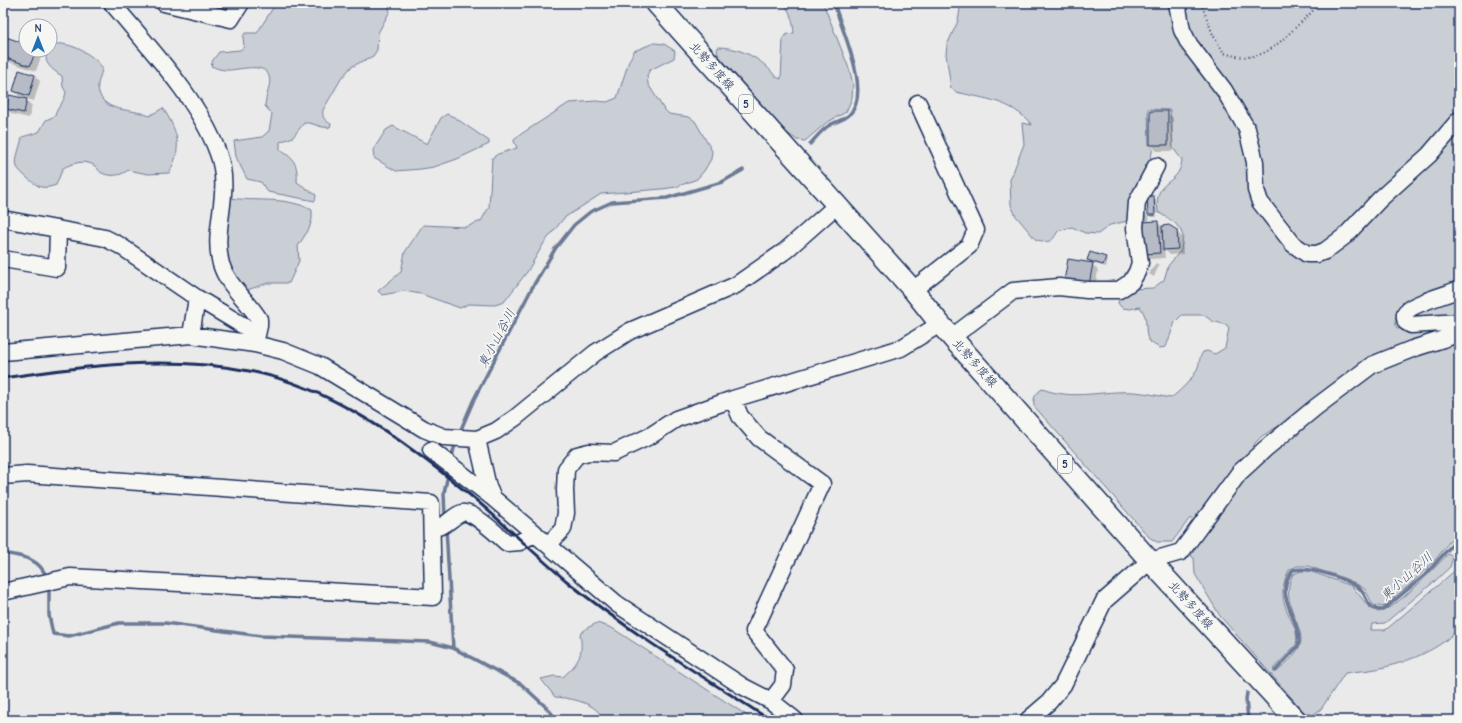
<svg xmlns="http://www.w3.org/2000/svg" width="1462" height="723" font-family="'Comic Neue','Klee One',sans-serif">
<style>
.green{fill:#caced5;stroke:#727e9a}
.shadow{fill:#0003}
.lines{fill:none;stroke-linecap:round;stroke-linejoin:round}
.stream{stroke:#6c7995;stroke-width:3.5}
.building{fill:#b6bbc6;stroke:#1b2f5e}
.minor-casing{stroke:#1b2f5e;stroke-width:19}
.major-casing{stroke:#1b2f5e;stroke-width:23}
.path{stroke:#1b2f5e;stroke-width:2;stroke-dasharray:1 3;stroke-linecap:butt}
.minor{stroke:#f6f6f2;stroke-width:16}
.major{stroke:#f6f6f2;stroke-width:20}
.rail{stroke:#1b2f5e;stroke-width:3}
.labels{text-anchor:middle;stroke-width:3.5;stroke-linejoin:round;paint-order:stroke}
.shield{fill:#f6f6f2;stroke:#5d6b8a;stroke-width:1}
.shield-label{font-size:11px;font-weight:bold;fill:#1b2f5e}
.street-label{font-size:12px;fill:#1b2f5e;stroke:#f6f6f2}
.water-label{font-size:13px;font-style:italic;fill:#44547a;stroke:#f6f6f2}
</style>
<rect width="100%" height="100%" fill="#e9eae9"/>
<filter id="ink" filterUnits="userSpaceOnUse"><feTurbulence type="fractalNoise" baseFrequency=".025" numOctaves="2"/><feDisplacementMap in="SourceGraphic" scale="8" xChannelSelector="R" yChannelSelector="G"/><feConvolveMatrix kernelMatrix="1 2 1 2 8 2 1 2 1" color-interpolation-filters="sRGB"/></filter>
<g filter="url(#ink)">
<!-- green -->
<path class="green" d="M276 3H387L390 11 378 33 377 50 373 56 351 67 341 79 323 110C322 117 324 120 331 124L330 127C320 129 314 122 304 123L293 137 280 142V150C295 159 298 165 297 182L316 195 315 201 268 192 261 182 247 179 236 157 234 141 262 137 269 131 272 114 265 106C265 97 272 84 269 76 264 61 236 71 226 70 221 70 216 68 211 66L213 60 219 52 240 50 244 47 243 37 245 33H257Z
M782 3H823L850 71 853 85 852 98 846 112 826 123 805 141 797 140 786 132 719 56 717 51 718 47C736 47 754 55 767 67 772 71 774 77 781 79L783 39 787 34 794 33C793 22 791 10 782 3Z
M961 3H1459V286L1400 310C1395 316 1394 321 1397 328L1411 332 1457 328 1366 361 1351 370 1302 412 1262 436 1255 443 1251 452 1197 519 1193 521 1190 518 1172 542H1157L1149 537 1034 406C1033 398 1035 394 1042 389 1075 401 1101 390 1134 392 1147 393 1159 396 1171 398 1180 391 1194 378 1198 367 1200 361 1199 358 1203 352L1207 351 1215 354 1225 348 1229 328 1227 325 1212 321 1204 315H1182L1175 322 1166 347 1160 348C1157 346 1152 344 1149 341 1143 331 1150 319 1140 307L1130 309 1122 308 1118 303 1120 297 1134 289 1153 288 1164 280 1168 266 1181 250 1183 236 1180 229 1175 223 1158 212C1153 176 1179 188 1182 160L1173 148 1170 110 1148 109 1149 146 1153 149 1132 220 1110 225 1098 234 1085 233 1072 227 1058 231C1051 244 1049 242 1036 240L1016 216 1011 205 1010 180 1024 144 1022 123 1032 125C1011 100 985 99 956 92L951 88 946 54 947 45 958 21Z
M654 43 664 44 675 51 674 58 650 70 647 75 648 84 663 108 669 114 689 117 695 121 712 151 711 159 704 171 697 179 676 187 662 189 601 194 564 218 544 243 527 272 504 302 495 305 468 304 460 308 421 294 404 291 382 295 378 291 401 272 405 252 423 225 466 227 481 221 489 207 492 158 498 154 517 148 514 141 515 138 569 103 596 101 607 102 617 98 629 61 634 51Z
M54 44C71 42 92 54 102 67 102 75 97 81 98 89 103 115 133 107 149 116L163 108C178 132 183 147 169 173L148 174 128 170C121 176 110 177 102 173 99 172 98 168 95 166 85 159 73 163 63 168L56 185C51 187 46 188 41 187 36 186 19 172 17 167 14 160 21 145 22 137L39 132 46 120 55 116C56 108 64 104 66 92L63 87 62 76C47 67 39 57 54 44Z
M447 114 454 117 489 141V144L457 159 434 167 421 169 396 171 374 158 373 150 386 130 393 126 427 144 441 118Z
M229 198C258 202 286 196 312 210V219L309 229 298 246 299 261 289 283H268L247 290 238 285 225 253Z
M1459 296V318L1412 321 1411 314Z
M1459 341V529L1436 559 1411 584 1383 607 1373 605 1365 589 1353 582 1308 566H1297L1289 570C1270 608 1302 620 1296 645L1273 669 1277 672C1284 665 1295 656 1299 647 1309 629 1277 604 1293 574L1301 571H1309L1352 586 1368 606 1378 612C1397 609 1434 568 1448 554L1453 557 1450 567 1435 581 1385 623 1372 624 1371 630H1385L1388 628 1459 567V626C1445 649 1402 664 1376 669 1366 671 1356 671 1345 673L1321 709 1313 715 1304 712 1220 616 1195 574 1194 558 1191 556 1209 521 1243 477 1282 443 1297 436 1308 421 1377 371 1411 355Z
M597 623 612 628 754 720H603C598 703 571 698 555 697L541 679 554 676 563 677C578 663 584 656 580 634L587 628Z"/>
<!-- shadow -->
<path class="shadow" d="M3 41 5 43 26 45V50H38L42 54 36 71 6 61 3 58Z
M34 76 40 81 34 101 24 98 32 106 29 118 12 114 7 108 22 99 14 91Z
M1151 112H1167L1173 118V151H1157L1151 145Z
M1153 197 1156 200 1157 217H1151L1149 215Z
M1144 204 1146 206 1145 214 1148 216 1149 222H1157L1162 227 1176 231 1182 237 1183 254 1170 255 1164 249 1165 258 1150 259 1144 253 1140 214H1144L1140 209Z
M1105 258 1108 260 1106 267 1091 263 1098 270 1095 290 1071 286 1092 264 1088 260Z
M1156 263 1159 265 1154 277 1149 274Z
M1047 279 1050 282H1037V280Z"/>
<g class="lines">
<!-- stream -->
<path class="stream" d="M810 144C816 138 822 129 830 125 836 121 844 120 849 115 873 93 841 29 834 3
M459 434 474 399 532 288 555 249 574 225 590 212 612 202 667 198 722 182 743 170
M451 460 456 441
M445 518 444 493 449 470
M446 528 453 648
M3 553C21 556 41 558 47 579
M49 586V615L53 634 69 636 119 623H165L261 636 430 642 453 648 521 684 546 707 557 720
M1275 671 1298 646 1299 642C1300 617 1272 596 1293 570 1310 566 1345 578 1359 588 1369 597 1365 610 1383 610L1425 575 1459 537
M1247 693 1246 699 1248 720"/>
</g>
<!-- building -->
<path class="building" d="M6 37 26 44V50H36L30 66 3 57V46Z
M19 70 35 75 29 96 13 91Z
M9 95 27 99 24 113 6 109Z
M1150 111H1168V145H1150Z
M1147 196H1154L1155 215H1148Z
M1158 221 1160 253 1143 254 1142 222Z
M1169 225 1177 230 1178 249 1163 250 1162 226Z
M1090 252 1106 257 1103 265 1087 260Z
M1068 259 1093 263 1089 285 1064 281Z"/>
<g class="lines">
<!-- minor casing -->
<g class="minor-casing">
<path id="minor" d="M112 3C149 48 198 98 218 153 233 193 211 228 221 264 228 287 247 299 259 319V326L255 344
M164 3 231 19 241 3
M1177 3 1182 30 1189 44 1224 90 1247 129 1255 162 1256 190 1260 202 1293 244 1307 254H1317L1325 251 1345 236 1380 199 1429 155 1459 120
M3 219 105 238 119 245 197 298 191 335
M3 259 57 268 58 229
M1459 289C1447 295 1414 303 1407 311 1403 314 1405 318 1406 322L1411 325 1459 322
M913 290 969 246 976 230 918 103
M197 298 257 334
M952 337 1013 291 1059 287 1087 290H1119L1131 282 1137 272 1140 263 1135 228 1137 202 1156 166
M3 352 191 335 255 344 283 351 320 366 424 429 444 437 477 439 496 431 515 418 595 353 630 331 736 285 785 251 836 206
M733 399 740 416 759 438 822 484 754 631 785 670 783 685 771 701
M477 439 488 487 493 498 617 604 742 686 771 701 795 720
M431 450 493 498
M3 476 27 474 431 503 433 597 70 577 3 592
M432 527C445 529 452 516 462 513 472 510 500 537 507 543L520 542 535 533
M549 544 563 529 566 513 565 490 566 469 577 455 589 452 614 453 650 436 676 419 733 399 901 348 940 324
M1028 720 1049 702 1063 685 1104 601 1150 561 1181 552 1239 473 1265 449 1316 407 1372 365 1412 349 1459 334"/>
</g>
<!-- major casing -->
<g class="major-casing">
<path id="major" d="M656 3 913 290 940 324 1150 561 1296 720"/>
</g>
<!-- path -->
<path class="path" d="M1201 3 1213 35 1224 53C1258 64 1272 50 1295 28 1303 20 1313 12 1319 3"/>
<!-- minor -->
<use href="#minor" class="minor"/>
<!-- major -->
<use href="#major" class="major"/>
<!-- rail -->
<path class="rail" d="M3 378C84 366 167 355 249 371 331 386 407 443 470 495 504 523 535 555 569 583 632 634 702 676 770 720"/>
</g>
</g>
<g class="labels">
<!-- shield labels -->
<g class="shield">
<rect x="739" y="95" width="14" height="18" rx="3"/>
<rect x="1058" y="455" width="14" height="18" rx="3"/>
</g>
<g class="shield-label">
<text x="746" y="108">5</text>
<text x="1065" y="468">5</text>
</g>
<!-- street labels -->
<g class="street-label">
<text transform="translate(712 66) rotate(48)" y="4">北勢多度線</text>
<text transform="translate(975 363) rotate(48)" y="4">北勢多度線</text>
<text transform="translate(1191 605) rotate(48)" y="4">北勢多度線</text>
</g>
<!-- water labels -->
<g class="water-label">
<text transform="translate(496 338) rotate(-62)" y="5">東小山谷川</text>
<text transform="translate(1406 576) rotate(-42)" y="5">東小山谷川</text>
</g>
</g>
<!-- margin -->
<rect width="1462" height="723" fill="none" stroke="#f6f6f2" stroke-width="16"/>
<rect x="8" y="8" width="1446" height="707" fill="none" stroke="#1b2f5e" stroke-width="1.5" filter="url(#ink)"/>
<!-- north arrow -->
<g transform="translate(38 38)"><circle r="19" fill="#f6f6f2" stroke="#9ea6b7"/>
<path d="M0-3L7 15L0 10L-7 15Z" fill="#1f6fb2"/>
<text y="-6" font-size="11" font-weight="bold" text-anchor="middle" fill="#1b2f5e">N</text>
</g>
</svg>
